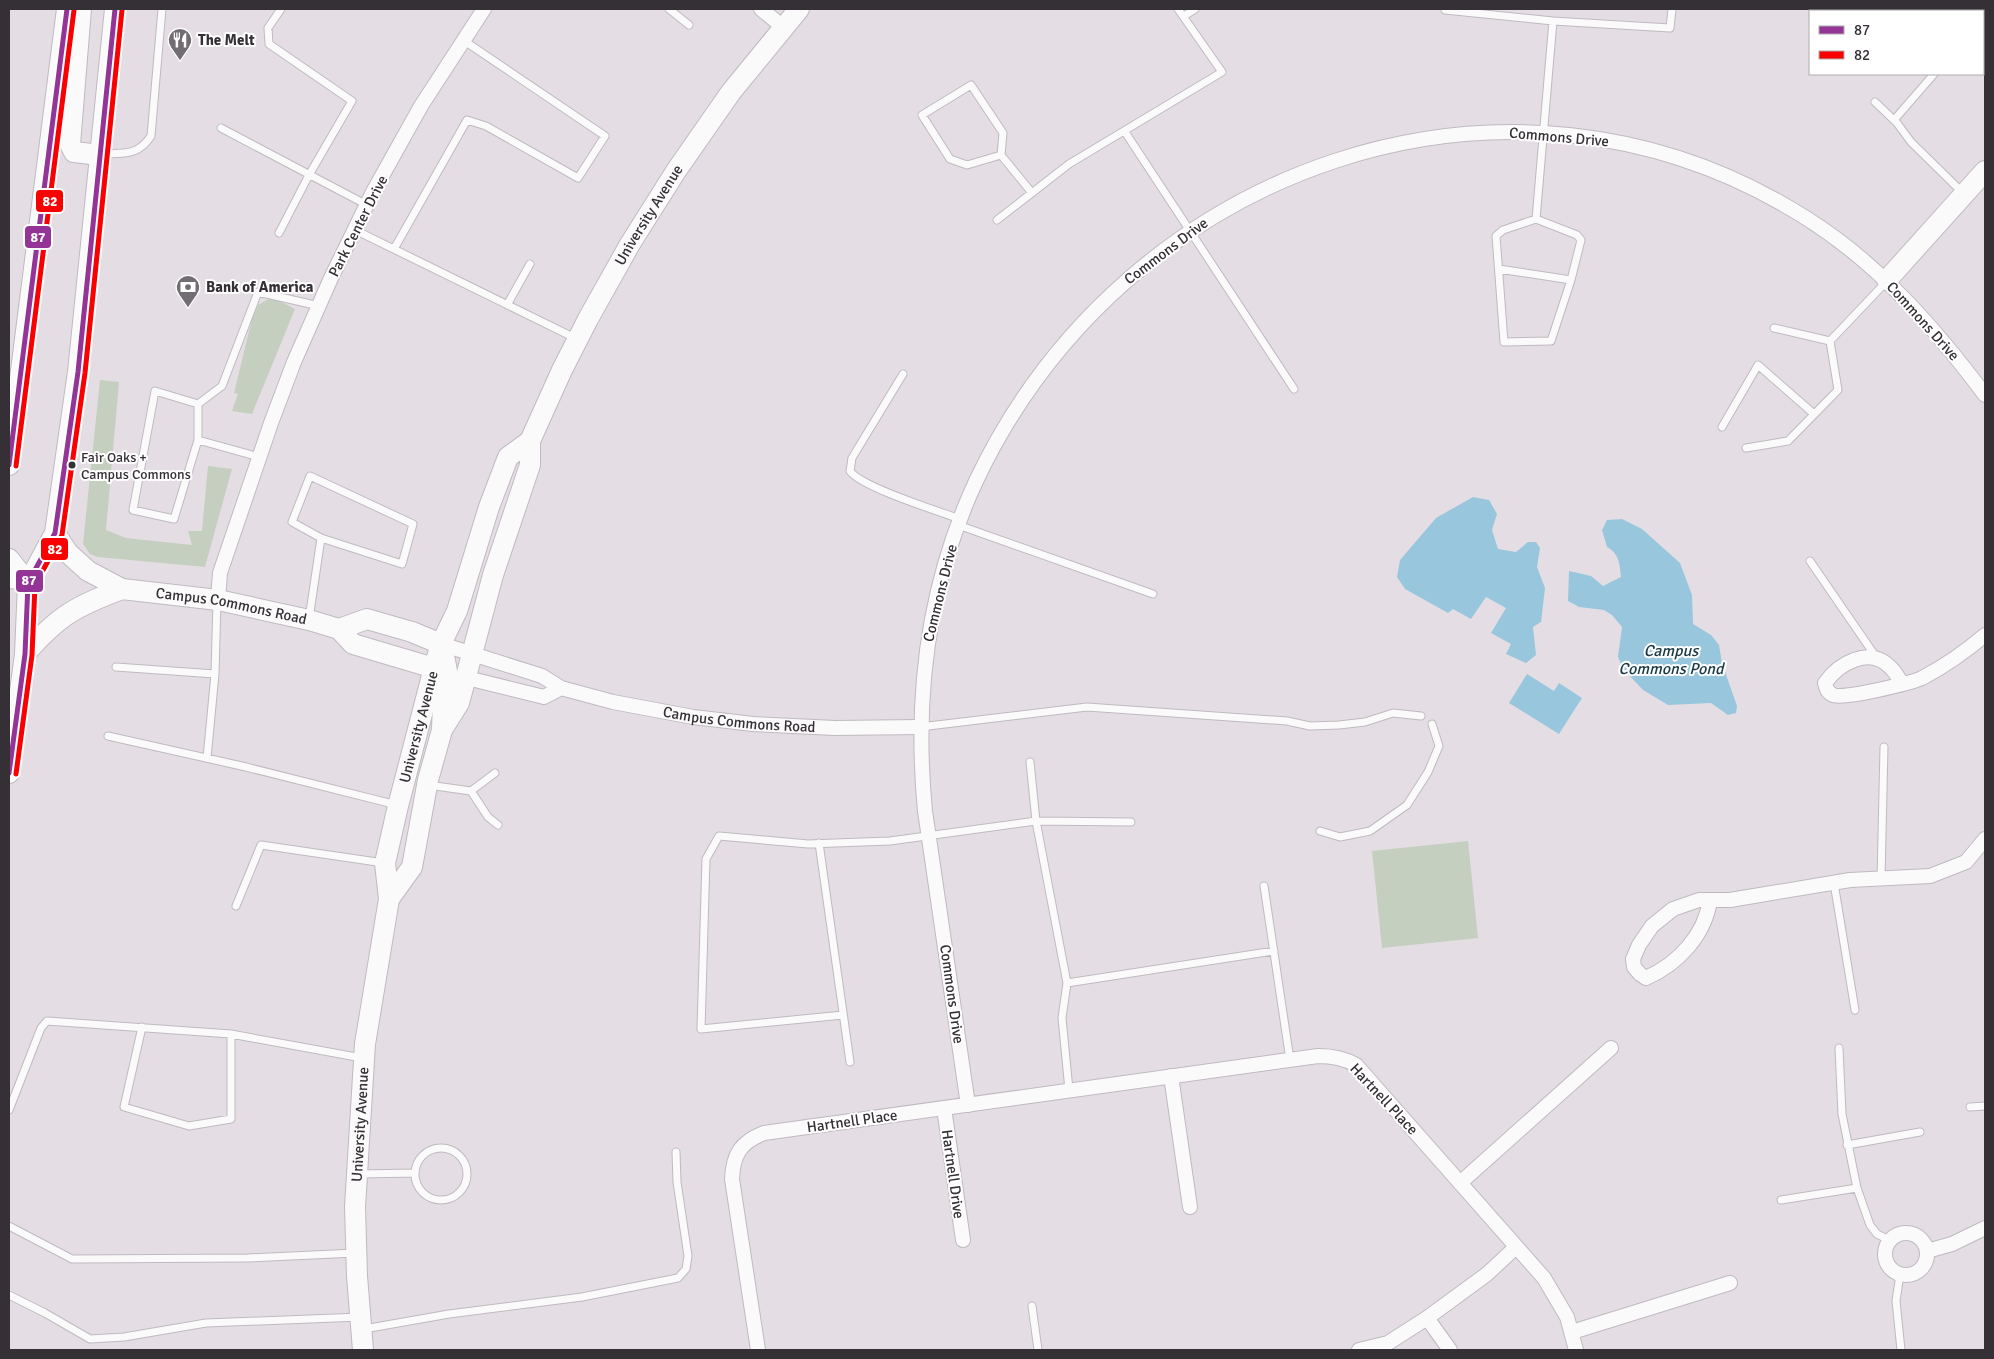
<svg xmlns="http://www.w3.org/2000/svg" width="1994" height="1359" font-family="Signika,sans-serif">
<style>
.green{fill:#c4cfbf}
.water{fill:#98c6dd}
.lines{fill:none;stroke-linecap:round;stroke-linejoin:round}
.lane-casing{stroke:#bfbabf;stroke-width:9}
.street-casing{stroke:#bfbabf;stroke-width:16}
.secondary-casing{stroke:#bfbabf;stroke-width:22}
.lane{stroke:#fbfafb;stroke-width:7}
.street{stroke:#fbfafb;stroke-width:14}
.secondary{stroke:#fbfafb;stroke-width:20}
.bus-1-casing{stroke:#fff;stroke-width:9}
.bus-2-casing{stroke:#fff;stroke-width:9}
.bus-1{stroke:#953497;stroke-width:5}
.bus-2{stroke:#fa0000;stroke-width:5}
.bus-dot{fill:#353035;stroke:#fff;stroke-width:2}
.labels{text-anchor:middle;stroke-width:4;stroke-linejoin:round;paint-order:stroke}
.bus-label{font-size:14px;fill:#353035;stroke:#fff;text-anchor:start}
.poi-label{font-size:15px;font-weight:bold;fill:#353035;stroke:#fff;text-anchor:start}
.street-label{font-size:15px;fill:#353035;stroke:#fff}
.water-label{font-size:16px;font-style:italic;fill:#183946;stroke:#fff}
.line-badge{stroke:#fff;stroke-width:2}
.badge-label{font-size:14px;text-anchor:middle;font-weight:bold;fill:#fff}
</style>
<rect width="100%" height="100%" fill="#e4dee4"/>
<!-- green -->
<path class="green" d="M272 297 295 309 252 414 232 411 238 394 234 393 252 319 258 305Z
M100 380 119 382 106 530 126 538 192 545 188 531H202L208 466 232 469 205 567 98 557 90 554 83 544Z
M1468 841 1478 938 1382 948 1372 851Z"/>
<!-- water -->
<path class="water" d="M1473 497 1489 500 1497 514 1492 530 1498 549 1516 552 1528 542H1536L1540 548 1537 567 1545 588 1541 622 1533 627 1536 655 1526 663 1506 654 1511 644 1491 633 1506 608 1486 597 1471 619 1453 609 1448 613 1405 589 1397 577 1400 560 1436 518Z
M1622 519 1642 529 1680 563 1692 595 1693 624 1711 635 1719 645 1722 663 1737 706 1736 713 1728 715 1711 703 1668 705 1643 690 1624 670 1618 657 1622 627 1612 615 1604 610 1579 607 1568 601 1569 571 1591 576 1603 586 1621 577C1620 565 1619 553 1607 547L1602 530 1607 520Z
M1527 674 1554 691 1559 683 1582 698 1559 734 1509 703Z"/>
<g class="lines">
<!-- lane casing -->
<g class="lane-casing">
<path id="lane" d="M669 9 689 25
M1446 9 1445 10 1553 21 1670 28 1672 9
M1949 9 1952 11
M1917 11 1920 9
M1184 16 1195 9
M1983 22 1985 19
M1875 102 1897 123 1911 142 1962 192
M1894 120 1934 74
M221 128 367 205
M1125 132 1294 389
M103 154C124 153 138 156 151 136L162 9
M1001 155 967 165 950 159 922 115 971 85 1003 133 1001 155 1032 193
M1536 219 1577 235 1581 240 1571 280 1551 341 1504 342 1496 236 1503 230Z
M1536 219 1553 21
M997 220 1069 164 1222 72 1178 9
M355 230 577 339
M279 233 309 175 352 101 269 44 268 28 281 9
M394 249 467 120 486 126 578 178 605 136 463 40
M1499 269 1571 280
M507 305 530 264
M1774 328 1830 341
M1830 341 1887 281
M903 374 852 458 850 471C861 487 938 511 960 519
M198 404 222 386 258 292 319 306
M1722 427 1758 365 1814 414
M198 440 174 519 133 510 155 391 198 404V440L259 457
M1746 448 1788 441 1838 390 1830 341
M958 525 1153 594
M1810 561 1876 657
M309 619 321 538 292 522 310 476 413 524 402 564 321 538
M116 667 215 674
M920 727 1087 707 1287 721 1310 726 1339 725 1365 722 1393 713 1421 716
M108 736 246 767 397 805
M207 758 215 674 217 601
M1030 762 1036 821 1067 983 1062 1018 1069 1090
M428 785 471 791 495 773
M471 791 488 817 498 825
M1320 831 1340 837 1370 831 1407 805 1428 772 1439 746 1432 724
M819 843 850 1062
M1881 879 1884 747
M1834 883 1855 1010
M1264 886 1290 1060
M236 906 261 845 384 863
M1067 983 1274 951
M843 1015 701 1029 706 859 719 836 808 844 890 841 1036 821 1131 822
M142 1027 124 1107 189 1126 231 1119V1034
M1839 1048 1842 1114 1857 1188 1870 1225 1877 1234 1889 1240
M1970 1107 1985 1106
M9 1110 41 1028 47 1021 231 1034 362 1058
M1847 1145 1920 1132
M415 1174a26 26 0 1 1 52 0a26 26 0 1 1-52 0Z
M358 1174 415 1173
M1781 1200 1857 1188
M9 1226 72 1259 248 1258 355 1253
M1900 1274 1896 1301 1901 1350
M9 1295 45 1313 90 1339 124 1337 206 1323 360 1317
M1032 1306 1038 1350
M364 1329 449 1314 582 1297 678 1278 686 1269 688 1256 677 1182 676 1152"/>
</g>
<!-- street casing -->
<g class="street-casing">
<g id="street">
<path d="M761 9 783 27"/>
<path d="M9 581 28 583"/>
<path d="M218 600 220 573 271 423 294 362 331 278 373 192 421 106 484 9"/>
<path id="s1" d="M441 644 542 676 561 688 613 702 693 717 753 724 835 728 920 727"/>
<path d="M467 678 544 697 561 688"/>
<path d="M1902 683C1898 678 1895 671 1890 667 1870 646 1839 663 1825 683 1826 688 1827 692 1833 695 1842 700 1911 683 1922 678 1945 666 1965 652 1985 635"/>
<path d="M1710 900C1705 935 1678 964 1646 978L1640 974 1634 967 1633 959 1639 945 1652 926 1673 909 1699 900H1730L1850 880 1930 876 1966 862 1985 839"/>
<path d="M1171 1076 1190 1207"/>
<path d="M968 1105 925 811C914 697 928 583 977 479 1125 168 1507 29 1806 218 1879 264 1934 327 1985 395"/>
<path d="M944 1108 963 1240"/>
<path d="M1460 1183 1611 1048"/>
<circle cx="1906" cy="1254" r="21"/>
<path d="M1927 1251 1952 1244 1985 1228"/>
<path d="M1427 1318 1450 1350"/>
<path d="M1572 1332 1730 1283"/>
<path d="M758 1350 732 1179C733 1154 741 1142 764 1133L1318 1056C1333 1056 1344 1058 1356 1065L1544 1278 1567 1317 1576 1350"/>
<path d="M1359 1350 1388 1343 1427 1318 1487 1274 1516 1247"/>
</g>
</g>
<!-- secondary casing -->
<g class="secondary-casing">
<g id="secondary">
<path d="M81 9 70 144 74 152 100 155"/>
<path d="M1887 280 1985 171"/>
<path d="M9 465 67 9"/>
<path id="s2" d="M55 533 68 553 88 571 122 589 218 600 309 620 339 629 353 644 434 668"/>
<path d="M9 559 28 583"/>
<path d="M339 629 367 619 412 632 441 644"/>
<path d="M25 654C58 616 76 606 122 589"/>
<path id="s3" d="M442 730 459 703 493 575 530 465V441L562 370 588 319 630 244 676 171 731 92 799 9"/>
<path d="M9 773 25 654 28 583 55 533 78 372 115 9"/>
<path d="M389 899 412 867 428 780 442 730 443 701 447 683V671L442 646"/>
<path id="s4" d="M363 1350 357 1276 355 1207 365 1044 389 899 385 863 398 806 434 668 441 644 457 611 489 507 508 457 530 441"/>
</g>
</g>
<!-- lane -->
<use href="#lane" class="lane"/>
<!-- street -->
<use href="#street" class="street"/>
<!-- secondary -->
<use href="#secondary" class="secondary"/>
<!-- bus-1 casing -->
<g class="bus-1-casing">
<path id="bus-1" d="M9 465 67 9
M9 773 25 654 28 583 55 533 78 372 115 9"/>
</g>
<!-- bus-2 casing -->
<g class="bus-2-casing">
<path id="bus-2" d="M16 466 74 10
M16 774 32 655 35 585 62 535 85 373 122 10"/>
</g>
<!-- bus-1 -->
<use href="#bus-1" class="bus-1"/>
<!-- bus-2 -->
<use href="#bus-2" class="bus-2"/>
</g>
<!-- icons -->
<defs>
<g id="restaurant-pin" transform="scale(1.25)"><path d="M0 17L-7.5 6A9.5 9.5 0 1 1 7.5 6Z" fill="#726d72" stroke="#fff"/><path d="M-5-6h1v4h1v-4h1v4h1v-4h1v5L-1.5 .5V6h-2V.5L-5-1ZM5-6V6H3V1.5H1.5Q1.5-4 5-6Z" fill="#fff"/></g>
<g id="bank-pin" transform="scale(1.25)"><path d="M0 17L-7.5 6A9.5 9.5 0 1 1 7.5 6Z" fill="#726d72" stroke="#fff"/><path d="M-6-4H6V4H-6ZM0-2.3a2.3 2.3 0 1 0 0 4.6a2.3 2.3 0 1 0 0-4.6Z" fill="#fff"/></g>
</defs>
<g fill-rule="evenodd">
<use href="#restaurant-pin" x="180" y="40"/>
<use href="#bank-pin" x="188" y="287"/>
</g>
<!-- markers -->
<circle class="bus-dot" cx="72" cy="465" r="4.5"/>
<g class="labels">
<!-- bus labels -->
<g class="bus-label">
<text x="81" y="462">Fair Oaks +<tspan x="81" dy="17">Campus Commons</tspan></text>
</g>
<!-- poi labels -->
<g class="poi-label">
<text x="198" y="45">The Melt</text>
<text x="206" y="292">Bank of America</text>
</g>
<!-- street labels -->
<g class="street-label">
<text transform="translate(1559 137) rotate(5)" y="5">Commons Drive</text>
<text dy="5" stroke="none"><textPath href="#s3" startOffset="560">University Avenue</textPath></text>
<text transform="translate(358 226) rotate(-63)" y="5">Park Center Drive</text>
<text transform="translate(1166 251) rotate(-37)" y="5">Commons Drive</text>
<text transform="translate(1923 321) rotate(48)" y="5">Commons Drive</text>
<text transform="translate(940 593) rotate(-76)" y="5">Commons Drive</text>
<text dy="5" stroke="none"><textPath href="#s2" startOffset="200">Campus Commons Road</textPath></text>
<text dy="5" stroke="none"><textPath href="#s1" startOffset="310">Campus Commons Road</textPath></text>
<text dy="5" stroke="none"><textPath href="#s4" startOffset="630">University Avenue</textPath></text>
<text transform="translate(952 994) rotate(82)" y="5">Commons Drive</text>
<text transform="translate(1384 1099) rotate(47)" y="5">Hartnell Place</text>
<text transform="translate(852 1121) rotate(-8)" y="5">Hartnell Place</text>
<text dy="5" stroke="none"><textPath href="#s4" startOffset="226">University Avenue</textPath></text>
<text transform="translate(953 1174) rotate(82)" y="5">Hartnell Drive</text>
</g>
<!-- water labels -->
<g class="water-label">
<text x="1671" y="656">Campus<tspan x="1671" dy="18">Commons Pond</tspan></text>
</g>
</g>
<g class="line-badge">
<rect x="35" y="189" width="29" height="24" rx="5" fill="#fa0000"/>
<rect x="24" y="225" width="28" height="24" rx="5" fill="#953497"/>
<rect x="40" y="537" width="29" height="24" rx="5" fill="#fa0000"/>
<rect x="15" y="569" width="29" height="24" rx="5" fill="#953497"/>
</g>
<g class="badge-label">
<text x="50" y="206">82</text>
<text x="38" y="242">87</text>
<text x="55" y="554">82</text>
<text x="29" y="585">87</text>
</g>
<!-- border -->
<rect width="1994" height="1359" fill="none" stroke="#353035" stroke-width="20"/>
<!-- legend -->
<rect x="1809" y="10" width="175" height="65" fill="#ffffff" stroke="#aeacae"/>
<rect x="1819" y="26" width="25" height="8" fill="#953497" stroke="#aeacae"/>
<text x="1854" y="35" font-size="15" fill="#353035">87</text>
<rect x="1819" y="51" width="25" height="8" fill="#fa0000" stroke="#aeacae"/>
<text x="1854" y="60" font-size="15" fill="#353035">82</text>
</svg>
